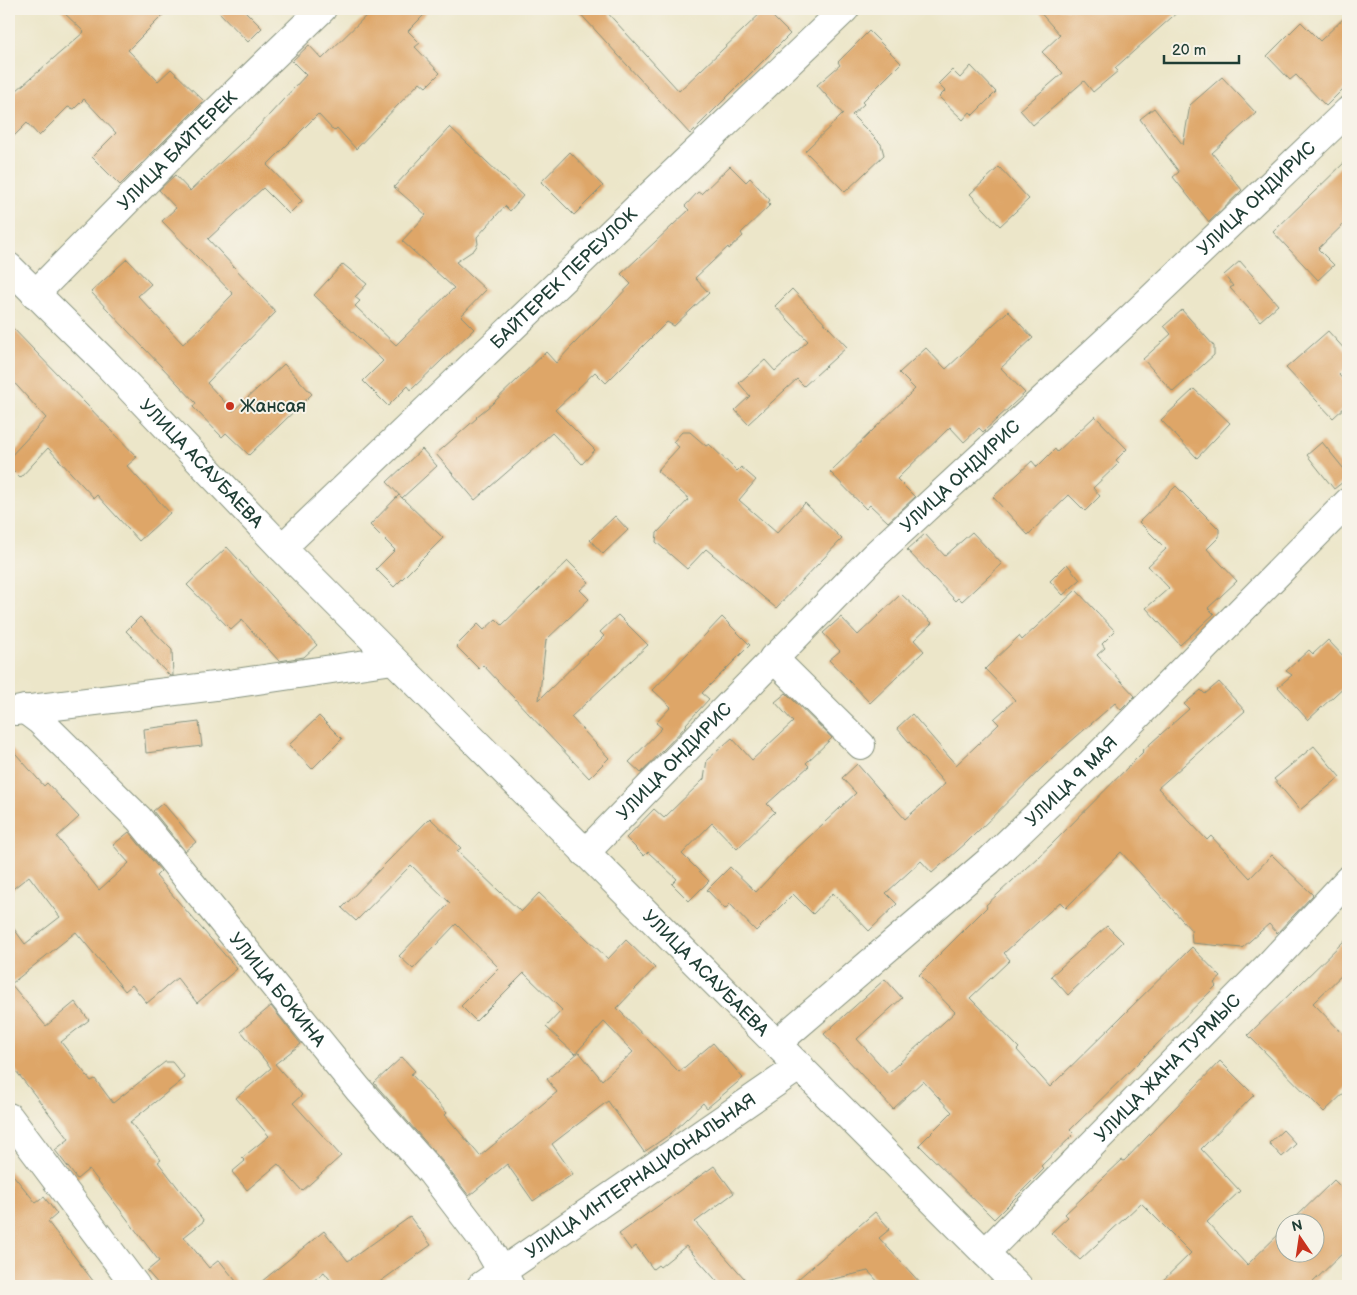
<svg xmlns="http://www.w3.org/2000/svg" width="1357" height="1295" font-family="'Balsamiq Sans',sans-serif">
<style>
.building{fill:#dea667}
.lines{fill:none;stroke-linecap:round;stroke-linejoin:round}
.street-casing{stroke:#86927e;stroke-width:30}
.street{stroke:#fff;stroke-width:28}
.poi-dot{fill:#c8321e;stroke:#f7f3e8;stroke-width:2}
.labels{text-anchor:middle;stroke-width:4;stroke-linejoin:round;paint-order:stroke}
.street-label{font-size:18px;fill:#1f3d34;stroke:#f7f3e8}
.poi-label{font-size:18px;fill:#1f3d34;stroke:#f7f3e8;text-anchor:start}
</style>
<rect width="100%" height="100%" fill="#f7f3e8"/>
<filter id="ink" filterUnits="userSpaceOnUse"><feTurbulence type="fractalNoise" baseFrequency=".02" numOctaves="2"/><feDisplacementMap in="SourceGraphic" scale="10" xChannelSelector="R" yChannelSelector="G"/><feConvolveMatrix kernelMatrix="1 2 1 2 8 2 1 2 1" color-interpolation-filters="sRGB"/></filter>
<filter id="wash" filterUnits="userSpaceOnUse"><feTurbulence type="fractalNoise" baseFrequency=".0096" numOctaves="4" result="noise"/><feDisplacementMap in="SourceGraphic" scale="20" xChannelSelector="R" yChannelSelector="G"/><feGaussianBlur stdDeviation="1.12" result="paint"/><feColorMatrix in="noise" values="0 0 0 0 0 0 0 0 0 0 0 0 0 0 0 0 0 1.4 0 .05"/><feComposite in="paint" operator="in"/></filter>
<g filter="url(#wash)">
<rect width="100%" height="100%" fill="#ece6c9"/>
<g id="blocks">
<!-- building -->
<path class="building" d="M60 9H169L128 50 158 81 171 69 204 101 120 185 92 157 116 133 84 99 74 109 68 107 39 136 27 123 9 141V97L84 32Z
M216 9H243L262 28 248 42Z
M373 9H430L408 31 420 43 415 47 440 73 426 87 420 82 356 149 337 128 334 131 318 114 267 165 302 201 289 214 263 188 208 239 276 312 207 383 233 411 284 364 312 394 249 455 226 433 222 437 193 407 196 403 91 292 127 259 151 284 138 296 183 344 201 327 233 294 162 221 176 208 159 190 175 175 190 191 258 127 306 75 292 61 309 45 322 59Z
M576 9H604L679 91 765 9 790 34 690 134Z
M1037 9H1181L1115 68 1118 71 1093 92 1084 81 1033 125 1020 110 1063 73 1042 52 1060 35Z
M1348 14V84L1326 106 1296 75 1290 80 1267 56 1301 22 1320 41Z
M869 31 901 63 862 102 864 104 852 115 881 144 884 155 845 192 805 151 843 114 817 85 840 65 838 62Z
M971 66 996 92 973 115 970 112 963 120 939 97 945 91 938 84 952 70 960 78Z
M1222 77 1256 113 1212 153 1242 190 1209 222 1173 177 1179 172 1140 119 1154 108 1183 145 1190 105Z
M450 127 523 196 510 211 505 206 477 237 478 244 474 250 456 262 486 290 461 316 474 329 411 390 408 386 388 406 363 381 383 361 314 295 343 264 367 284 355 297 360 301 355 306 396 345 454 288 402 241 426 215 394 187Z
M570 152 603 186 574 215 541 182Z
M1348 159V220L1318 249 1334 265 1318 280 1273 232Z
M730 166 746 182 750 178 770 200 768 203 770 205 741 233 743 236 729 249 728 247 695 278 709 293 674 326 667 322 606 383 595 372 555 410 595 450 582 464 552 433 475 500 436 454 477 418 476 417 492 404 546 352 556 363 631 284 621 274 689 210 685 206 698 192 701 194Z
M999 167 1029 199 1000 226 970 194Z
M1240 261 1278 305 1260 321 1230 288 1233 286 1224 275Z
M792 289 847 347 804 386 797 379 748 424 735 410 750 396 739 383 765 360 775 371 808 341 775 306Z
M1182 310 1214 346V355L1173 392 1143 359 1171 334 1164 326Z
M1008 311 1033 338 1001 368 1025 393 983 432 979 428 964 442 950 427 897 479 915 497 888 522 870 505 866 509 830 472 915 389 899 373 926 348 946 369Z
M9 324 137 457 127 466 170 513 139 541 97 495 94 498 48 448 20 478 9 467V458L46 418 9 377Z
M1328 331 1348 353V366L1339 375 1348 385V404L1333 418 1286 368Z
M1194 389 1230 423 1197 458 1161 420Z
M1095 416 1127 449 1116 460 1119 463 1093 488 1100 496 1085 511 1069 495 1028 535 993 497 1032 461 1037 467 1055 449 1057 452Z
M682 432H690L706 446 709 444 737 471 741 467 756 480 739 500 777 533 805 503 842 539 776 608 706 549 687 569 656 542 657 533 689 499 657 471 679 447 673 442Z
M1322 442 1348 474V478L1334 489 1307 455Z
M422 449 437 466 402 498 387 482Z
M1176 486 1219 529V537L1207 549 1237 581 1208 608 1214 614 1180 645 1146 608 1169 588 1148 566 1166 549 1139 522Z
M399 495 443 538 394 587 376 569 395 550 370 525Z
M615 516 628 530 603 554 590 540Z
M972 532 1002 564 962 601 959 598 956 601 907 550 925 534 945 556Z
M227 547 317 645 304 657 279 661 242 620 231 630 187 585Z
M568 561 589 582 580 590 589 599 546 640 539 700 604 636 600 632 618 615 648 645 571 717 609 758 589 778 483 665 479 669 456 646 478 624 484 630 496 619 502 625Z
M1067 564 1080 580 1063 595 1050 581Z
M1076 590 1115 631 1102 644 1105 648 1097 655 1135 696 1121 710 1115 703 1053 757 966 843 932 873 921 861 886 893 897 904 869 931 833 893 813 914 793 894 756 931 730 904 725 909 707 890 730 867 756 892 793 852 856 793 842 778 857 764 905 819 945 784 897 728 912 714 956 765 999 724 994 719 1015 700 985 669 1019 636 1022 640Z
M901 594 932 623 914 640 924 651 870 703 829 660 840 651 823 633 841 617 858 635Z
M140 617 172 650 173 676H170L126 631Z
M722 617 750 645 702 693 709 699 686 724 687 725 641 773 629 762 662 728 656 723 671 707 653 690Z
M1328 640 1348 661V683L1308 720 1278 687 1292 675 1286 671 1309 650 1313 654Z
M1219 682 1245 711 1158 788 1207 840 1211 836 1250 878 1272 855 1313 895 1277 933 1269 924 1242 948 1192 943 1191 930 1121 852 1066 908 1060 902 1004 953 1010 960 970 998 1019 1048 1017 1050 1050 1087 1192 947 1221 977 1214 983 1216 986 1070 1130 1074 1134 1041 1166 1044 1169 994 1219 919 1145 952 1112 923 1081 893 1109 824 1034 885 979 902 998 857 1039 888 1073 955 1012 919 975 987 907 986 905 1051 845 1143 752 1142 751 1189 709 1184 704 1201 690 1205 694Z
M786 693 832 738 806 763 809 766 767 804 775 812 737 849 712 823 682 854 709 881 689 901 672 884 677 879 648 852 644 856 626 838 654 809 664 818 704 779 707 760 732 738 752 760 793 722 775 702Z
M319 716 342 739 312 769 289 745Z
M199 722 202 746 146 753 144 729Z
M9 746 44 786 47 783 79 817 57 837 99 890 129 863 113 845 129 832 161 871 156 876 237 969 197 1003 177 978 147 1003 132 985 125 991 76 932 11 984 46 1026 75 1002 89 1020 61 1042 91 1081 95 1079 113 1103 165 1062H172L185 1078 130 1122 161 1160 158 1162 204 1221 184 1237 209 1268 219 1260 240 1286H160L147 1271 159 1261 89 1169 77 1179 55 1150 69 1139 9 1062V922L25 944 60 917 29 876 9 892Z
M1314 746 1340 777 1300 810 1274 779Z
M163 803 196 842 185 851 153 811Z
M430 818 461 848 457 851 521 912 539 893 608 959 626 940 655 968 617 1008 679 1072 713 1043 743 1078 707 1108 703 1103 669 1135 644 1152 608 1101 552 1144 573 1174 533 1201 507 1164 469 1196 443 1162 374 1083 402 1057 415 1071 411 1074 447 1113 445 1115 480 1156 557 1092 547 1079 579 1052 602 1080 633 1052 604 1022 575 1054 546 1027 562 1010 524 973 476 1021 461 1006 499 968 456 924 413 969 399 956 450 903 411 865 356 921 342 908Z
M1107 926 1123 942 1068 995 1051 976Z
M1348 937V969L1313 1003 1348 1039V1089L1324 1112 1248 1035Z
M271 1006 301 1044 275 1064 302 1095 293 1103 341 1156 302 1191 278 1164 247 1190 232 1172 245 1161 242 1158 269 1136 236 1098 271 1068 241 1031Z
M1220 1061 1254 1095 1201 1149 1240 1191 1207 1222 1247 1265 1284 1229V1252H1314V1222H1291L1334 1180 1348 1194V1248L1309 1286H1157L1191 1253 1141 1203 1080 1260 1051 1233 1068 1217 1065 1214 1122 1160 1124 1161Z
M1283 1130 1296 1144 1282 1157 1269 1143Z
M714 1166 734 1193 695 1222 751 1286H721L686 1246 660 1267 658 1265 653 1269 636 1246 631 1250 619 1234Z
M9 1170 36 1203 44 1197 57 1214 48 1222 97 1286H19L9 1273Z
M875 1212 890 1229 879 1238 923 1286H882L868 1271 804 1286H790Z
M410 1217 431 1245 374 1286H335L324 1272 307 1286H256L324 1231 348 1261Z"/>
</g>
</g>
<g filter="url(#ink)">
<use href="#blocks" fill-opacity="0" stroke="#86927e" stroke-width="1"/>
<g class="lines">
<!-- street casing -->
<g class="street-casing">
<g id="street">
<path id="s1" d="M9 267 106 363 282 548 1018 1286"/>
<path id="s2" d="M35 294 190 137 322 9"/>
<path id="s3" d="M282 548 845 9"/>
<path d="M773 658 861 745"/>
<path id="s4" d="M24 709 40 721 139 819 358 1089 431 1172 486 1244 510 1286"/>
<path d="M15 711 223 685 393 660"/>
<path id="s5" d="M585 853 874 556 1133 316 1348 111"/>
<path id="s6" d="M777 1043 989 861 1091 763 1348 502"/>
<path d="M9 1117 136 1286"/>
<path id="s7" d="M985 1253 1271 963 1348 880"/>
<path id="s8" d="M481 1286 800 1066"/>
</g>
</g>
<!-- street -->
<use href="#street" class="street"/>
</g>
</g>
<!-- markers -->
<circle class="poi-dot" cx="230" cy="406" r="5"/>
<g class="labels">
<!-- street labels -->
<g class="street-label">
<text dy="6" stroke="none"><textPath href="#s2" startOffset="202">УЛИЦА БАЙТЕРЕК</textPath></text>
<text dy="6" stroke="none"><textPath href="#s5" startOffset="938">УЛИЦА ОНДИРИС</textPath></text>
<text dy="6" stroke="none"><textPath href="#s3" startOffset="390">БАЙТЕРЕК ПЕРЕУЛОК</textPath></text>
<text dy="6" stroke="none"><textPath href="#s1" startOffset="275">УЛИЦА АСАУБАЕВА</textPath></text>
<text dy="6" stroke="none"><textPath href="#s5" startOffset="532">УЛИЦА ОНДИРИС</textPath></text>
<text dy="6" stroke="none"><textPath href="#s5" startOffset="128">УЛИЦА ОНДИРИС</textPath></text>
<text dy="6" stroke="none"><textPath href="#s6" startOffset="394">УЛИЦА 9 МАЯ</textPath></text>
<text dy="6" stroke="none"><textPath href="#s1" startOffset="992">УЛИЦА АСАУБАЕВА</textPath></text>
<text dy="6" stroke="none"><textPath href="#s4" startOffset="379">УЛИЦА БОКИНА</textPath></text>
<text dy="6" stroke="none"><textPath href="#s7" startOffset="260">УЛИЦА ЖАНА ТУРМЫС</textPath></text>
<text dy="6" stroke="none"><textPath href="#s8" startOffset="194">УЛИЦА ИНТЕРНАЦИОНАЛЬНАЯ</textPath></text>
</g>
<!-- poi labels -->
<g class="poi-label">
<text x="240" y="412">Жансая</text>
</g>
</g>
<!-- margin -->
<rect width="1357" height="1295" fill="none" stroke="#f7f3e8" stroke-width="30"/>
<!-- north arrow -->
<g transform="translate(1300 1238) rotate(347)"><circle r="24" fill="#f7f3e8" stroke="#a1aaa0"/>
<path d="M0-4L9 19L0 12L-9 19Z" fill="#c8321e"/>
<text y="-8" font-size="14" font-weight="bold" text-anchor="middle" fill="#1f3d34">N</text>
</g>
<!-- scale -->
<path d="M1164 55v8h75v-8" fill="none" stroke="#1f3d34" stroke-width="2.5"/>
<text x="1172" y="55" font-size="15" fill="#1f3d34" stroke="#f7f3e8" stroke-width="4" paint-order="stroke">20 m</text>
</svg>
